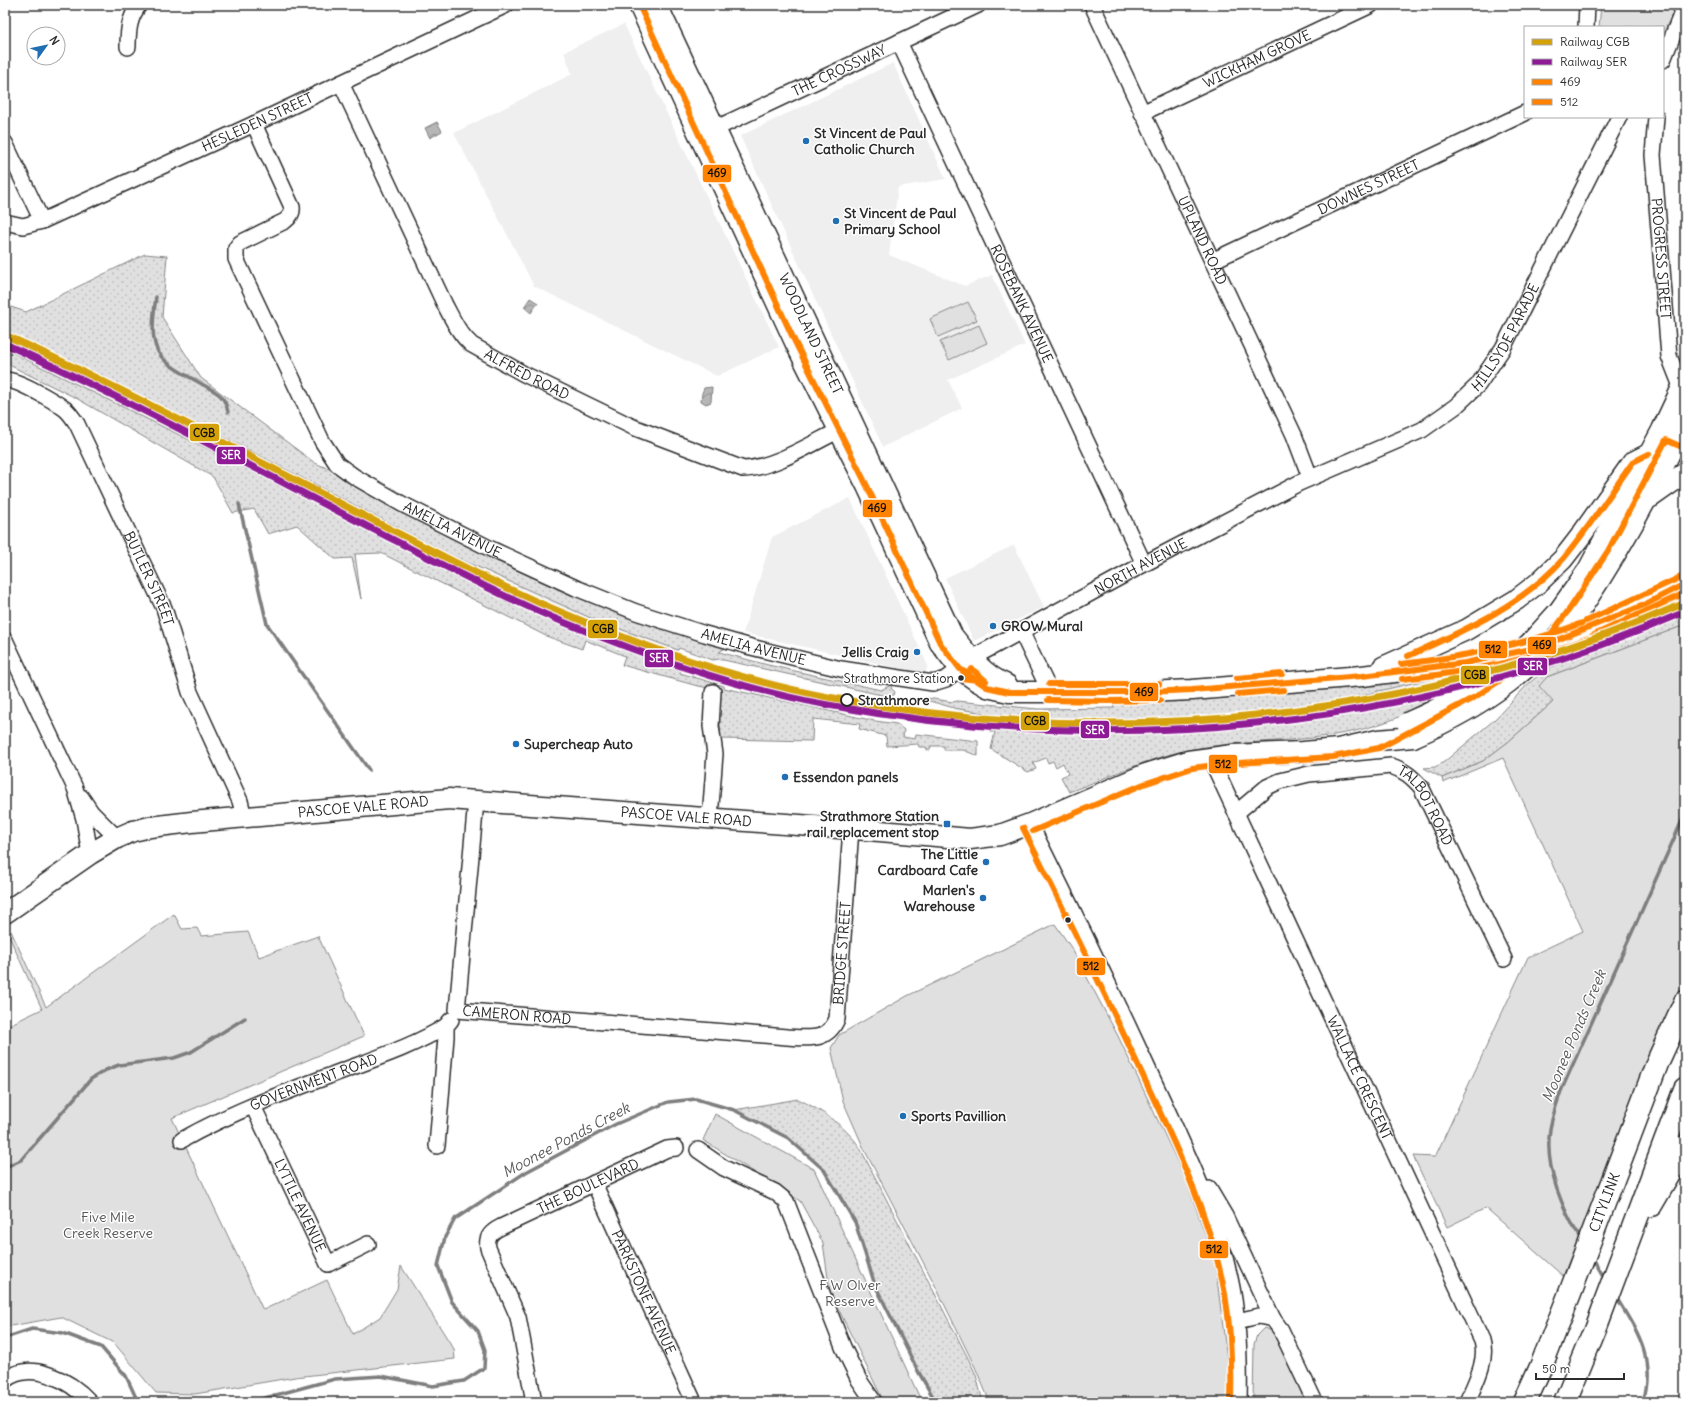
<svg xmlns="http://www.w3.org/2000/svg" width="1690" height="1407" font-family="Delius,sans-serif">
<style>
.built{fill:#efefef}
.grass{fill:url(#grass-dots);stroke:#868686}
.park{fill:#e0e0e0;stroke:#868686}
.water{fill:url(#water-waves);stroke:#7e7e7e}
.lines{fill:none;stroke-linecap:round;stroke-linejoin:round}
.stream{stroke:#7e7e7e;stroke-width:3.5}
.minor-casing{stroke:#2b2b2b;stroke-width:18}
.major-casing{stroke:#2b2b2b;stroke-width:23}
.highway-casing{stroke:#2b2b2b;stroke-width:25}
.minor{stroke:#fff;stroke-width:15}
.major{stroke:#fff;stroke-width:20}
.highway{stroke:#fff;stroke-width:22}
.major-bridge-casing{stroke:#2b2b2b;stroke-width:23;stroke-linecap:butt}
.major-bridge{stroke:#fff;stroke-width:20}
.bus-1-casing{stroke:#fff;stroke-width:9}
.bus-2-casing{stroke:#fff;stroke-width:9}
.bus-1{stroke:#ff8200;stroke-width:6}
.bus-2{stroke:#ff8200;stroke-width:6}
.rail-1-casing{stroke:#fff;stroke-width:10}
.rail-2-casing{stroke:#fff;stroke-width:10}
.rail-1{stroke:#d5a109;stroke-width:7}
.rail-2{stroke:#8f1a95;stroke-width:7}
.poi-dot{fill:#1f6fb2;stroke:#fff;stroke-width:1.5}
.bus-dot{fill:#2b2b2b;stroke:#fff;stroke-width:1.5}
.stop-dot{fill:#fff;stroke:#2b2b2b;stroke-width:2}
.labels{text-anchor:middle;stroke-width:3;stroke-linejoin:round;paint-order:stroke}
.bus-label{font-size:13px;fill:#2b2b2b;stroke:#fff;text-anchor:end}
.street-label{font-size:14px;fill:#2b2b2b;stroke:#fff}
.poi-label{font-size:14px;font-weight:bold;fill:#2b2b2b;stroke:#fff;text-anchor:start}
.stop-label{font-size:14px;font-weight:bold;fill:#2b2b2b;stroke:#fff;text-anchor:start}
.park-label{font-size:14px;fill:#585858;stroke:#fff}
.water-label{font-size:15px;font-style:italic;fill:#5c5c5c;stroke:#fff}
.line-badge{stroke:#fff;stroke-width:1.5}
.badge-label{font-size:11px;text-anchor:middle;font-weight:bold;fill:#fff}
.pale-badge-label{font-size:11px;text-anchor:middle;font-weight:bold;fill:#111}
</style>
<defs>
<pattern id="grass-dots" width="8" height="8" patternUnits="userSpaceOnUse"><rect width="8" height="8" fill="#e0e0e0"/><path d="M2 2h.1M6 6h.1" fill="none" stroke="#c0c0c0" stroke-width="1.8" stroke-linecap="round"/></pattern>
<pattern id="water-waves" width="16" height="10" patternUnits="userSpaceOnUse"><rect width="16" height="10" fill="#b6b6b6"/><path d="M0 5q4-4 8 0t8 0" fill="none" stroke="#949494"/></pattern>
</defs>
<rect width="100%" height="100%" fill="#fff"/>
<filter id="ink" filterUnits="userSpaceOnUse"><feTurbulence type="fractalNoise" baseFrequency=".025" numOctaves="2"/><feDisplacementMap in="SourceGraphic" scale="8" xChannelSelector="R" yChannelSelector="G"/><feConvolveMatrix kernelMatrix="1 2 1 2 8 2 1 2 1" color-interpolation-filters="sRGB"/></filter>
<g filter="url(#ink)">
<!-- built -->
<path class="built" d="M624 24 779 347 717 376 534 286 454 133 572 74 564 52Z
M893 63 946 179 898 187 889 255 965 286 992 275 1025 345 948 380 962 408 883 447 740 136Z
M5 331 105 378 237 444 451 555 547 599 593 619 678 650V652L697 659 738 671 826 692 936 710 953 712 954 708 1009 717 1105 720 1159 719 1253 713 1334 702 1412 683 1486 670 1455 692 1396 706 1262 727 1203 731 1146 734 1044 733 989 729 887 716 776 693 682 667 681 669 559 624 511 601 400 548 224 457 5 349Z
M850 498 928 666 925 674 743 633 772 537Z
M1014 545 1044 607 974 641 945 578Z
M1685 596V615L1643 632 1546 669 1572 642 1647 613Z"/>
<!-- grass -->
<path class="grass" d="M145 254 167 256 162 317 201 378 315 463 341 474 355 485 727 647 719 652 768 665 881 690 893 684 891 688 895 692 894 695 886 696 719 659 713 660 679 648 678 650 593 619 451 555 237 444 105 378 5 331V305L26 312Z
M5 349 224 457 400 548 511 601 559 624 681 669 680 673 724 686V688L875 721 897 724 904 730 903 737 915 739 916 734 978 741V756L963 750H944V746H931L930 750H927L926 747H919L918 744 887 746 886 736 859 729 860 724 813 719 812 741 721 739 718 690 694 685 622 665 625 656 585 640 582 649 546 636 381 553 355 554 361 599 352 558 335 559 297 525 268 534 254 509 233 513 213 477 76 398 5 363Z
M1685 615V625L1547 677 1553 702 1508 742 1483 761 1442 778 1424 768 1435 767 1444 762 1494 720 1527 685 1546 669 1643 632Z
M1496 663 1486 670 1412 683 1334 702 1253 713 1209 716 1105 720 1009 717 954 708 926 700 927 698 953 702 957 701 1038 709 1114 708 1113 699Z
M1455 692C1421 708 1388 724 1351 732 1299 743 1245 740 1192 749 1150 757 1109 777 1069 792L1061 777 1068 774 1063 763 1056 767 1053 761 1048 763 1046 758 1033 763 1036 769 1028 772 991 749 995 732H990V730L967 727C983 726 1001 729 1018 731 1045 733 1072 734 1099 734 1219 736 1339 720 1455 692Z
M798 1099C821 1110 844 1125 859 1146L969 1360 976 1375 983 1402H936L918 1371 875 1285 855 1222 824 1170 788 1138 734 1110Z"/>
<!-- park -->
<path class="park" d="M1601 5H1675V8L1663 34V27H1599Z
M968 302 977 320 938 337 930 319Z
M979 325 987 343 949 360 940 342Z
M1685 625V977L1563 1276 1486 1208 1447 1227 1413 1156 1435 1157 1528 957 1583 931 1503 758 1443 783 1442 778 1483 761 1508 742 1553 702 1539 686 1547 677Z
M174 914 182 929 197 928 201 936 248 932 259 957 318 936 364 1036 172 1118 263 1310 327 1280 353 1334 380 1317 397 1289 401 1266 454 1349 455 1359 295 1377 195 1394 156 1393 114 1343 61 1317 5 1327V1027L42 1009 8 934 11 931 46 1007Z
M1055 924 1072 949 1118 1036 1186 1180 1215 1262 1229 1376 1228 1402H990L975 1367 934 1283 865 1151 843 1101 831 1048 839 1035 907 996Z
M715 1114 814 1169 918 1394 923 1402H884L830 1292 823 1243 800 1201 703 1140Z
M1264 1328 1277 1333 1310 1402H1253L1254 1344 1257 1335Z"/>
<!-- water -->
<path class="water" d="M437 122 442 131 430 138 425 128Z
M530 298 538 303 531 313 524 307Z
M712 387 711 402 706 404 701 401 702 393 704 388Z"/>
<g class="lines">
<!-- stream -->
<path class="stream" d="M156 297C147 358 158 359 207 387 220 394 225 397 228 412
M239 504 267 624 369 770
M5 1165 8 1166 21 1160 91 1079 106 1070 119 1065 174 1058 191 1052 245 1018
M1581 1240C1562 1208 1544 1167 1550 1129 1552 1117 1557 1103 1561 1091L1685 814
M1592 1257 1605 1279
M1616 1297C1637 1332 1656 1358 1643 1402
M5 1338 32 1329 63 1333 101 1347 126 1376 138 1402
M250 1402 335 1379 381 1376 433 1386 464 1381 484 1368 485 1350 478 1331 452 1302 438 1266 445 1237 455 1219 526 1172 616 1124 668 1102 696 1099 734 1110 788 1138 824 1170 855 1222 875 1285 918 1371 936 1402"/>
<!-- minor casing -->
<g class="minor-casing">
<g id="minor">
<path id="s1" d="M1092 5 1294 435 1310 477"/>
<path d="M1586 27 1587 5"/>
<path id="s2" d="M899 42 1144 564"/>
<path d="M128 47C128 31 129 18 139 5"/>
<path d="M1663 60 1685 5"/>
<path id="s3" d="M341 83 445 305C453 320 459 334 472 345L524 374 633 427 743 469C776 468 817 440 848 426"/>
<path id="s4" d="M1142 113 1371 5"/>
<path id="s5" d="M1656 117 1653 155 1669 356 1684 394"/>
<path id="s6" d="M254 124 292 207C293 213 290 217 285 221L240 243 236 248V259L322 441 337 464 355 477 402 504 493 550 576 588 636 612 705 634 751 647 841 669 933 683 946 679 960 669"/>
<path id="s7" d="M706 133 978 5"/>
<path d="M5 143 42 221"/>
<path id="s8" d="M5 222 23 226 42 221 254 124 506 5"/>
<path id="s9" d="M1212 261 1525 113"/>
<path id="s10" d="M5 380C17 379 54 401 65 409 70 413 73 418 77 424L164 608 190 692 240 801 244 817"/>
<path d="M1021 631 1050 692"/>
<path d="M5 640 75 788 84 819 90 854"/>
<path id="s11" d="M972 658 1144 564 1299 483 1422 430 1456 406 1478 385 1503 348 1619 117"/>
<path id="s12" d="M1210 757 1482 1340C1488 1361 1475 1383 1467 1402"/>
<path d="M81 797 91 812 117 838"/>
<path id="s13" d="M476 801 457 1010 787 1037C809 1038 827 1042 837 1019L851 829"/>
<path id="s14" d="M1236 813 1267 787 1280 781 1309 774 1391 766C1404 770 1412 777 1421 787L1504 959"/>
<path d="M710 818 715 754 711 726 713 692"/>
<path d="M1030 824C1071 906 1111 988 1149 1071 1180 1138 1214 1205 1230 1278 1239 1318 1240 1361 1239 1402"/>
<path id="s15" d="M253 1106 328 1264 368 1244"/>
<path id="s16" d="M182 1140C228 1114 279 1094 329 1076 367 1061 411 1048 446 1026"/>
<path d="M437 1146 446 1037V1026L451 1020"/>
<path d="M698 1150 724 1168 775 1192 786 1201 843 1347 859 1380 874 1402"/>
<path id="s17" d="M594 1183 694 1402"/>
<path d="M1209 1189 1225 1216 1273 1319"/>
<path d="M1237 1321 1259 1316 1273 1319 1281 1330 1315 1402"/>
<path d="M5 1380C31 1359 71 1381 90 1402"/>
<path id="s18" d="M534 1402 518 1317 488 1248C486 1237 491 1232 501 1227L667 1149 676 1148"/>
</g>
</g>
<!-- major casing -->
<g class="major-casing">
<g id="major">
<path d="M639 5 795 342 867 486 940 643 960 669 977 681 987 687 1009 692H1146L1192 690 1362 676 1465 663 1531 649 1557 640 1644 605 1685 584"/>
<path id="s19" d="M657 5 952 635C966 653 984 676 1007 685"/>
<path d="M1651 497 1685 473"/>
<path d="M1584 604C1623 545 1656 485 1685 421"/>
<path d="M1532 641 1559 611 1588 570 1662 430 1685 381"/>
<path d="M1383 667 1466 630 1516 600 1538 583 1563 559 1580 537 1633 462 1649 454"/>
<path id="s20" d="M5 913 90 854 117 838 133 831 150 827 192 822 449 799 880 831 970 839 1000 835 1030 824 1146 774 1188 761 1233 755 1303 752 1338 749 1378 740 1413 737"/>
</g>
</g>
<!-- highway casing -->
<g class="highway-casing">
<g id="highway">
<path d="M1651 1205 1685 1147"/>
<path id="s21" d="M1525 1402 1540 1369 1570 1293 1658 1061 1685 1002"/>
<path d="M1565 1402 1595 1329 1685 1089"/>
</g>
</g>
<!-- minor -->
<use href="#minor" class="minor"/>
<!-- major -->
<use href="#major" class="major"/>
<!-- highway -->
<use href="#highway" class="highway"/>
<!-- major-bridge casing -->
<g class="major-bridge-casing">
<path id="major-bridge" d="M1407 723C1453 703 1497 678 1532 641
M1413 737C1487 705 1536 668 1584 604"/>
</g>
<!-- major-bridge -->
<use href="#major-bridge" class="major-bridge"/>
<!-- bus-1 casing -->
<g class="bus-1-casing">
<path id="bus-1" d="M639 5 795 342 867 486 940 643 960 669 987 687 1009 692H1146L1192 690 1362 676 1465 663 1531 649 1557 640 1644 605 1685 584
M1408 656C1463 631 1523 605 1564 558 1589 528 1610 494 1633 462L1649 454"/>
</g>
<!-- bus-2 casing -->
<g class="bus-2-casing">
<path id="bus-2" d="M1586 621 1681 577
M1592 636 1685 593
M1401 664C1463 657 1524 645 1582 623
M972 669 986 681 961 678Z
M1237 678 1282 674
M1402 679C1466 673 1528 661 1588 638
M1049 684H1159
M1238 694 1284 690
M1048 700 1109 701 1160 700
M1023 828C1062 906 1101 985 1138 1065 1172 1139 1210 1213 1225 1294 1231 1329 1232 1366 1231 1402
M1033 831 1144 784 1192 768 1223 764 1333 757 1379 748 1475 697 1502 679 1527 658 1551 634 1571 607 1608 551 1666 440 1682 447"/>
</g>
<!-- bus-1 -->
<use href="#bus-1" class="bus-1"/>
<!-- bus-2 -->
<use href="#bus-2" class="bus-2"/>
<!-- rail-1 casing -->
<g class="rail-1-casing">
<path id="rail-1" d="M5 335C138 395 266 466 396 532 449 559 501 587 556 610 643 647 735 679 828 697 1116 752 1416 719 1685 603"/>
</g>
<!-- rail-2 casing -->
<g class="rail-2-casing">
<path id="rail-2" d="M5 344C138 404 266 475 396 541 449 568 501 596 556 619 644 655 735 688 828 705 1117 759 1415 728 1685 612"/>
</g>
<!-- rail-1 -->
<use href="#rail-1" class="rail-1"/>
<!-- rail-2 -->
<use href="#rail-2" class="rail-2"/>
</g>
</g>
<!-- markers -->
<g class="poi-dot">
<circle cx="806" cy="141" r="4"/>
<circle cx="836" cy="221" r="4"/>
<circle cx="993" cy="626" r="4"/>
<circle cx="917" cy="652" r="4"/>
<circle cx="516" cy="744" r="4"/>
<circle cx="785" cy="777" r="4"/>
<rect x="943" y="820" width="8" height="8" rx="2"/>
<circle cx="986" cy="862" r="4"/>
<circle cx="983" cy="898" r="4"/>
<circle cx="903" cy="1116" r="4"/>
</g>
<g class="bus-dot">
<circle cx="961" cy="678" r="3.5"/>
<circle cx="1068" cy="920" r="3.5"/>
</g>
<circle class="stop-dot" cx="847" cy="700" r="6"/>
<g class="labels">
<!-- bus labels -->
<g class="bus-label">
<text x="954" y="683">Strathmore Station</text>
</g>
<!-- street labels -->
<g class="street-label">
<text dy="5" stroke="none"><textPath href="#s4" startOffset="127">WICKHAM GROVE</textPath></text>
<text dy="5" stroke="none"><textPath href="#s7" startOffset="147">THE CROSSWAY</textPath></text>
<text dy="5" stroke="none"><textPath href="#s8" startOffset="275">HESLEDEN STREET</textPath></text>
<text dy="5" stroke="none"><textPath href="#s9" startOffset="173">DOWNES STREET</textPath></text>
<text dy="5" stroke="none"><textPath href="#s1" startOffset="260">UPLAND ROAD</textPath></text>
<text dy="5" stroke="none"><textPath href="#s5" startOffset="142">PROGRESS STREET</textPath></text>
<text dy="5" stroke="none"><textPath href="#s2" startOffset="289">ROSEBANK AVENUE</textPath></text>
<text dy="5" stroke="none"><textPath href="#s19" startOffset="363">WOODLAND STREET</textPath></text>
<text dy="5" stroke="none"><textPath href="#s11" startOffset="632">HILLSYDE PARADE</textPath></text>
<text dy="5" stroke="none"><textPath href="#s3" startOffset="356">ALFRED ROAD</textPath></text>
<text dy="5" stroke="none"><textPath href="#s6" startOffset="537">AMELIA AVENUE</textPath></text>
<text dy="5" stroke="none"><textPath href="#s11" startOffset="192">NORTH AVENUE</textPath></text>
<text dy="5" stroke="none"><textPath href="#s10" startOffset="257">BUTLER STREET</textPath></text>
<text dy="5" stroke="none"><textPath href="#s6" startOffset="861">AMELIA AVENUE</textPath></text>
<text dy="5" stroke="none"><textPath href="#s20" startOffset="384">PASCOE VALE ROAD</textPath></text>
<text dy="5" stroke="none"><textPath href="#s14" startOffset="222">TALBOT ROAD</textPath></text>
<text dy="5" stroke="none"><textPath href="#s20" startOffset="708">PASCOE VALE ROAD</textPath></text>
<text dy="5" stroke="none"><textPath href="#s13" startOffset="665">BRIDGE STREET</textPath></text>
<text dy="5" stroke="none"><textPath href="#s13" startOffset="270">CAMERON ROAD</textPath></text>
<text dy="5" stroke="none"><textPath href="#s12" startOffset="354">WALLACE CRESCENT</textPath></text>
<text dy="5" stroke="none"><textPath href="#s16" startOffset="144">GOVERNMENT ROAD</textPath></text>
<text dy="5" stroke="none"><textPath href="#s18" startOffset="285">THE BOULEVARD</textPath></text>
<text dy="5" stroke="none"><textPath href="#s21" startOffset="215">CITYLINK</textPath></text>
<text dy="5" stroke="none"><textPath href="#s15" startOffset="110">LYTTLE AVENUE</textPath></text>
<text dy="5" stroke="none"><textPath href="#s17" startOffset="120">PARKSTONE AVENUE</textPath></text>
</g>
<!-- poi labels -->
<g class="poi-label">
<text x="814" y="138">St Vincent de Paul<tspan x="814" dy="16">Catholic Church</tspan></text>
<text x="844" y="218">St Vincent de Paul<tspan x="844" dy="16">Primary School</tspan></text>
<text x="1001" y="631">GROW Mural</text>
<text x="909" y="657" text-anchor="end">Jellis Craig</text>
<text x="524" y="749">Supercheap Auto</text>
<text x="793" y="782">Essendon panels</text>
<text x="939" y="821" text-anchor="end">Strathmore Station<tspan x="939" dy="16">rail replacement stop</tspan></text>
<text x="978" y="859" text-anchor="end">The Little<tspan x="978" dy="16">Cardboard Cafe</tspan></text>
<text x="975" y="895" text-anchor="end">Marlen's<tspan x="975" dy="16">Warehouse</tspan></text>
<text x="911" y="1121">Sports Pavillion</text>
</g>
<!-- stop labels -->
<g class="stop-label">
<text x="858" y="705">Strathmore</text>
</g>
<!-- park labels -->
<g class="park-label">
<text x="108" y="1222">Five Mile<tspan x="108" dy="16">Creek Reserve</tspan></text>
<text x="850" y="1290">F W Olver<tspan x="850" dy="16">Reserve</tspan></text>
</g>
<!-- water labels -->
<g class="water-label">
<text transform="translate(1574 1036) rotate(-67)" y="5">Moonee Ponds Creek</text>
<text transform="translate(566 1140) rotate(-28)" y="5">Moonee Ponds Creek</text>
</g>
</g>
<g class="line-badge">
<rect x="702" y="164" width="30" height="19" rx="4" fill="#ff8200"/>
<rect x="189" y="423" width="31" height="19" rx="4" fill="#d5a109"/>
<rect x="216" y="446" width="30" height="19" rx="4" fill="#8f1a95"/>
<rect x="862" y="499" width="31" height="19" rx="4" fill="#ff8200"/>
<rect x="587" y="619" width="31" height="20" rx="4" fill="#d5a109"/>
<rect x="1527" y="636" width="30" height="19" rx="4" fill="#ff8200"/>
<rect x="1478" y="640" width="30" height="19" rx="4" fill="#ff8200"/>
<rect x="644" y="649" width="30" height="19" rx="4" fill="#8f1a95"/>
<rect x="1517" y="657" width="31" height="19" rx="4" fill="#8f1a95"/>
<rect x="1460" y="665" width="30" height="20" rx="4" fill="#d5a109"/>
<rect x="1129" y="682" width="30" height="20" rx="4" fill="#ff8200"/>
<rect x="1020" y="711" width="30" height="20" rx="4" fill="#d5a109"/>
<rect x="1080" y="720" width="30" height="19" rx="4" fill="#8f1a95"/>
<rect x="1208" y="754" width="30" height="20" rx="4" fill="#ff8200"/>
<rect x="1076" y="957" width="30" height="19" rx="4" fill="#ff8200"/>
<rect x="1199" y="1240" width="30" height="19" rx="4" fill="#ff8200"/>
</g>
<g class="badge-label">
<text x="231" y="459">SER</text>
<text x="659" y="662">SER</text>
<text x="1533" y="670">SER</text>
<text x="1095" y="734">SER</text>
</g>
<g class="pale-badge-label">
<text x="717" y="177">469</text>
<text x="204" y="437">CGB</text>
<text x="877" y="512">469</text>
<text x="603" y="633">CGB</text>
<text x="1542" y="649">469</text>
<text x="1493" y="653">512</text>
<text x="1475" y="679">CGB</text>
<text x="1144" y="696">469</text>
<text x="1035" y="725">CGB</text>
<text x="1223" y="768">512</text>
<text x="1091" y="970">512</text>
<text x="1214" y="1253">512</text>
</g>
<!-- margin -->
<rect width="1690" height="1407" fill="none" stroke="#fff" stroke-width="20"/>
<rect x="10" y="10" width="1670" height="1387" fill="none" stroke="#2b2b2b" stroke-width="1.5" filter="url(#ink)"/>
<!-- legend -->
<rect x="1524" y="26" width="140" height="92" fill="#ffffff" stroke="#aaaaaa"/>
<rect x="1532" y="39" width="20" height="6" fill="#d5a109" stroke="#aaaaaa"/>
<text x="1560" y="46" font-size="12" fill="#2b2b2b">Railway CGB</text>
<rect x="1532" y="59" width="20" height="6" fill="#8f1a95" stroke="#aaaaaa"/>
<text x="1560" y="66" font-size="12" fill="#2b2b2b">Railway SER</text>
<rect x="1532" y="79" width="20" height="6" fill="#ff8200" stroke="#aaaaaa"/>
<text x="1560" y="86" font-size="12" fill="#2b2b2b">469</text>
<rect x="1532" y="99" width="20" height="6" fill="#ff8200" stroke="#aaaaaa"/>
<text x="1560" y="106" font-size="12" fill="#2b2b2b">512</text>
<!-- north arrow -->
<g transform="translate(46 46) rotate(57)"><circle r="19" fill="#ffffff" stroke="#aaaaaa"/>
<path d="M0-3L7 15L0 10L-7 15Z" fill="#1f6fb2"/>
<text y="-6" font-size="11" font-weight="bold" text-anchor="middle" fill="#2b2b2b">N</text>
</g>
<!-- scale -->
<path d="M1536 1373v6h88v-6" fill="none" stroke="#2b2b2b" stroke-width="2"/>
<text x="1542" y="1373" font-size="12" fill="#2b2b2b" stroke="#ffffff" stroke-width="3" paint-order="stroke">50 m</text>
</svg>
